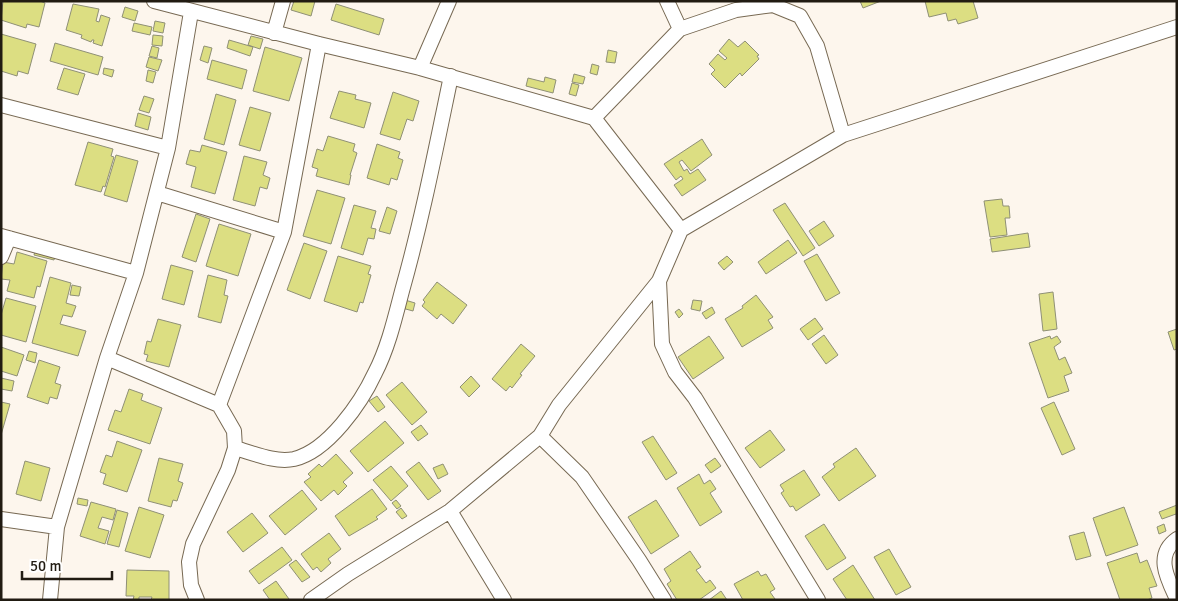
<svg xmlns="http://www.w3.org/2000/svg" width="1178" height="601" font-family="Signika,sans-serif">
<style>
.building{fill:#dcde82;stroke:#8f9076}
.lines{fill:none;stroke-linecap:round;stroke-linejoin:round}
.street-casing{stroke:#776953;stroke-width:16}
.street{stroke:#fff;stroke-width:14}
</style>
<rect width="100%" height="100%" fill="#fdf6ed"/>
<!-- building -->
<path class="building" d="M3 1H40L45 3 39 27 27 24 26 28 1 20Z
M294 1H315L311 16 291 10Z
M860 1H881L863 8Z
M925 1H973L978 18 958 24 956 19 948 21 946 13 929 17Z
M73 4 99 9 96 21 99 22 101 15 110 18 102 46 93 43 94 40H92L91 42 81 38 82 35 66 30Z
M336 4 384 19 379 35 331 20Z
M125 7 138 11 135 21 122 17Z
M155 21 165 23 163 33 153 31Z
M134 23 152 27 150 35 132 31Z
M1 34 36 44 28 74 18 71 17 76 1 71Z
M153 35 163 36 162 46 152 45Z
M251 36 263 39 260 49 248 45Z
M729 39 738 47 745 41 759 55 757 56 759 59 742 76 740 73 725 88 711 74 715 70 709 64 718 54 725 60 727 58 719 51Z
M229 40 253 47 250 56 227 48Z
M55 43 103 57 98 75 50 61Z
M152 46 159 48 157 58 149 56Z
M204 46 212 48 208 63 200 60Z
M265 47 302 58 289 101 253 91Z
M608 50 617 52 615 63 606 62Z
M149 57 162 60 158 71 146 67Z
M212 60 247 70 242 89 207 79Z
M592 64 599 66 597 75 590 73Z
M64 68 85 74 78 95 57 89Z
M104 68 114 70 112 77 103 74Z
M148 70 156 72 153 83 146 81Z
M574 74 585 77 583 84 572 82Z
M545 77 556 80 553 93 526 86 528 78 544 82Z
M572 83 579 85 576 96 569 94Z
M339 91 356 95 355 99 371 103 364 128 330 118Z
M393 92 419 101 413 121 407 119 400 140 380 134Z
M216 94 236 100 224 145 204 139Z
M144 96 154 99 149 113 139 110Z
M250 107 271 113 260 151 239 145Z
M138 113 151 117 148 130 135 126Z
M328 136 355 144 353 151 357 153 350 175H351L349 185 316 176 318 169 312 167 317 149 323 151Z
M702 139 712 155 691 171 682 160 679 162 684 171 687 169 690 174 698 169 706 180 682 196 674 185 683 179 681 176 676 180 664 164Z
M88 142 113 149 111 156 114 157 105 187 103 186 101 192 75 185Z
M377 144 400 152 398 158 403 160 397 180 391 178 389 185 367 178Z
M202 145 227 152 215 194 191 187 196 167 186 164 190 150 200 152Z
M116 155 138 161 127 202 104 195Z
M244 156 267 162 263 175 270 178 267 189 260 187 255 206 233 200Z
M317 190 345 198 331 244 303 236Z
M1002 199 1003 206H1009L1010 218H1005L1007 235 990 237 984 201Z
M785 203 815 248 803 256 773 210Z
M354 205 376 211 371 228 376 229 374 239 368 238 363 255 341 248Z
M387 207 397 211 390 234 379 231Z
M196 214 210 219 196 262 182 257Z
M824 221 834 236 819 246 809 231Z
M219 224 251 234 238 276 206 266Z
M1028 233 1030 247 992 252 990 239Z
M788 240 797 253 766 274 758 262Z
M304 243 327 251 310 299 287 290Z
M36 247 56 252 54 260 34 255Z
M17 252 47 261 40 287 37 286 34 298 7 291 10 280 1 279 3 262 14 264Z
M817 254 840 293 826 301 804 261Z
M338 256 371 266 368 274 371 275 363 303 360 302 357 312 324 301Z
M727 256 733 262 724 270 718 263Z
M171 265 193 271 184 305 162 299Z
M208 275 227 280 224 295 228 296 221 323 198 317Z
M50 277 71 283 66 303 76 306 72 317 63 315 60 324 86 331 78 356 32 343Z
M437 282 467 305 453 324 441 314 437 319 422 306 425 302 423 300Z
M72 285 81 287 79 296 70 295Z
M1053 292 1057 329 1043 331 1039 294Z
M756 295 773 317 768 320 773 328 742 347 725 319 743 308 742 306Z
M6 298 36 306 26 342 1 335V315Z
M405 300 415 303 413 311 402 308Z
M693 300 702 301 700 311 691 309Z
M712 307 715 313 706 319 702 313Z
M679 309 683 314 679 318 675 312Z
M815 318 823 329 808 340 800 329Z
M158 319 181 325 169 367 146 361 148 355 144 354 147 341 151 342Z
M1177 329V349L1174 350 1168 332Z
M824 335 838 355 826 364 812 344Z
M709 336 724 358 693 379 678 357Z
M1050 336 1051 339 1057 336 1061 342 1054 347 1059 360 1065 357 1072 373 1064 376 1069 391 1048 398 1029 343Z
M521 344 535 356 520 374 522 375 512 388 510 386 506 391 492 379Z
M1 347 24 355 17 376 1 371Z
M29 351 37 353 35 363 26 360Z
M39 360 60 367 55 383 61 385 57 399 50 397 48 404 27 397Z
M471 376 480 386 469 397 460 387Z
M1 378 14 381 12 391 1 389Z
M402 382 427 412 412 425 386 395Z
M129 389 143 394 141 400 162 408 150 444 108 430 115 410 121 412Z
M377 396 385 407 378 412 369 401Z
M1 402 10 404 1 435Z
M1054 402 1075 449 1062 455 1041 408Z
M385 421 404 443 368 472 350 451Z
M421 425 428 434 418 441 411 432Z
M770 430 785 450 760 468 745 448Z
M653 436 677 473 666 480 642 442Z
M117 441 142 450 127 492 103 484 106 474 100 472 106 455 112 457Z
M856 448 876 476 839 501 822 477 835 467 833 464Z
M336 454 353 473 343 482 347 486 338 495 334 490 321 501 304 482 311 477 308 474 319 464 322 467Z
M159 458 183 464 178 481 183 483 177 501 173 500 171 507 148 501Z
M715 458 721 466 711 473 705 465Z
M25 461 50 468 41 501 16 494Z
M419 462 441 491 428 500 406 472Z
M443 464 448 474 438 479 433 468Z
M391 466 408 486 391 501 373 480Z
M804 470 820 495 796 511 793 506 790 507 781 493 784 491 780 485Z
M699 474 704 484 710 480 716 489 710 493 722 512 700 526 677 488Z
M372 489 387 509 376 517 378 519 349 536 335 516Z
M302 490 317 509 285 535 269 516Z
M78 498 88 500 87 506 77 504Z
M396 500 401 506 397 509 392 503Z
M656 500 679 536 651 554 628 517Z
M91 502 116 509 113 520 102 517 98 528 109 531 105 544 80 536Z
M1177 505V516L1176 514 1162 519 1159 512Z
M139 507 164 515 150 558 125 551Z
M1124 507 1138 545 1106 556 1093 518Z
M401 508 407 516 402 519 396 512Z
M117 510 128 513 119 547 107 544Z
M252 513 268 533 243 552 227 532Z
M824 524 846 558 827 570 805 536Z
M1164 524 1166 531 1159 534 1157 527Z
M1084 532 1091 556 1076 560 1069 536Z
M329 533 341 549 328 559 331 563 321 572 317 567 313 570 301 554Z
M282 547 292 560 259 584 249 571Z
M889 549 911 587 896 595 874 557Z
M690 551 701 567 696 570 706 583 710 580 716 588 699 600H677L667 584 671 581 664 569Z
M1137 553 1140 563 1147 560 1157 586 1149 588 1152 598 1147 600H1120L1107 563Z
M296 560 310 577 302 582 289 565Z
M853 565 875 600H847L833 579Z
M127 570 169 571V600H151L152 597H139V600H133L134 596H126Z
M758 571 761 576 766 574 775 589 770 592 775 599 773 600H743L734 584Z
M276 581 289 599V600H270L263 590Z
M721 591 727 600H709Z"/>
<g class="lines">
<!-- street casing -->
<g class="street-casing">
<path id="street" d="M154 1 319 44 420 68 594 118 681 230
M667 1 680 29
M274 33 283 1
M420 68 449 1
M1 105 168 148
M594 118 680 29 736 10 773 5 800 16 817 46 843 135 1177 27
M157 193 284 232
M1 236 136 273
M1 257 9 238
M659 281 662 344 675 372 695 398 818 600
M107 358 219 405 234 431 235 448 228 470 193 544 189 562 191 585 197 600
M219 405 284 232 319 44
M540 436 582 477 639 560 664 600
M235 448C253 453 275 463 294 459 328 451 361 403 375 373 388 348 395 318 402 291 422 220 436 148 451 76
M450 511 504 600
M1 519 57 527
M1177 539C1154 555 1168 580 1177 599
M50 600 57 527 107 358 136 273 168 148 191 12
M311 600 348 574 450 511 540 436 559 405 659 281 681 230 843 135"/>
</g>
<!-- street -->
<use href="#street" class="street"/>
</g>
<!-- border -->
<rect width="1178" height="601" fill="none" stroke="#211b12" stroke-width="5"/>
<!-- scale -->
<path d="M22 571v8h90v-8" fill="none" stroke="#211b12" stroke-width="2.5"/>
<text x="30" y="571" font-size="15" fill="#211b12" stroke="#ffffff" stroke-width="4" paint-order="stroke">50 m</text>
</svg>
